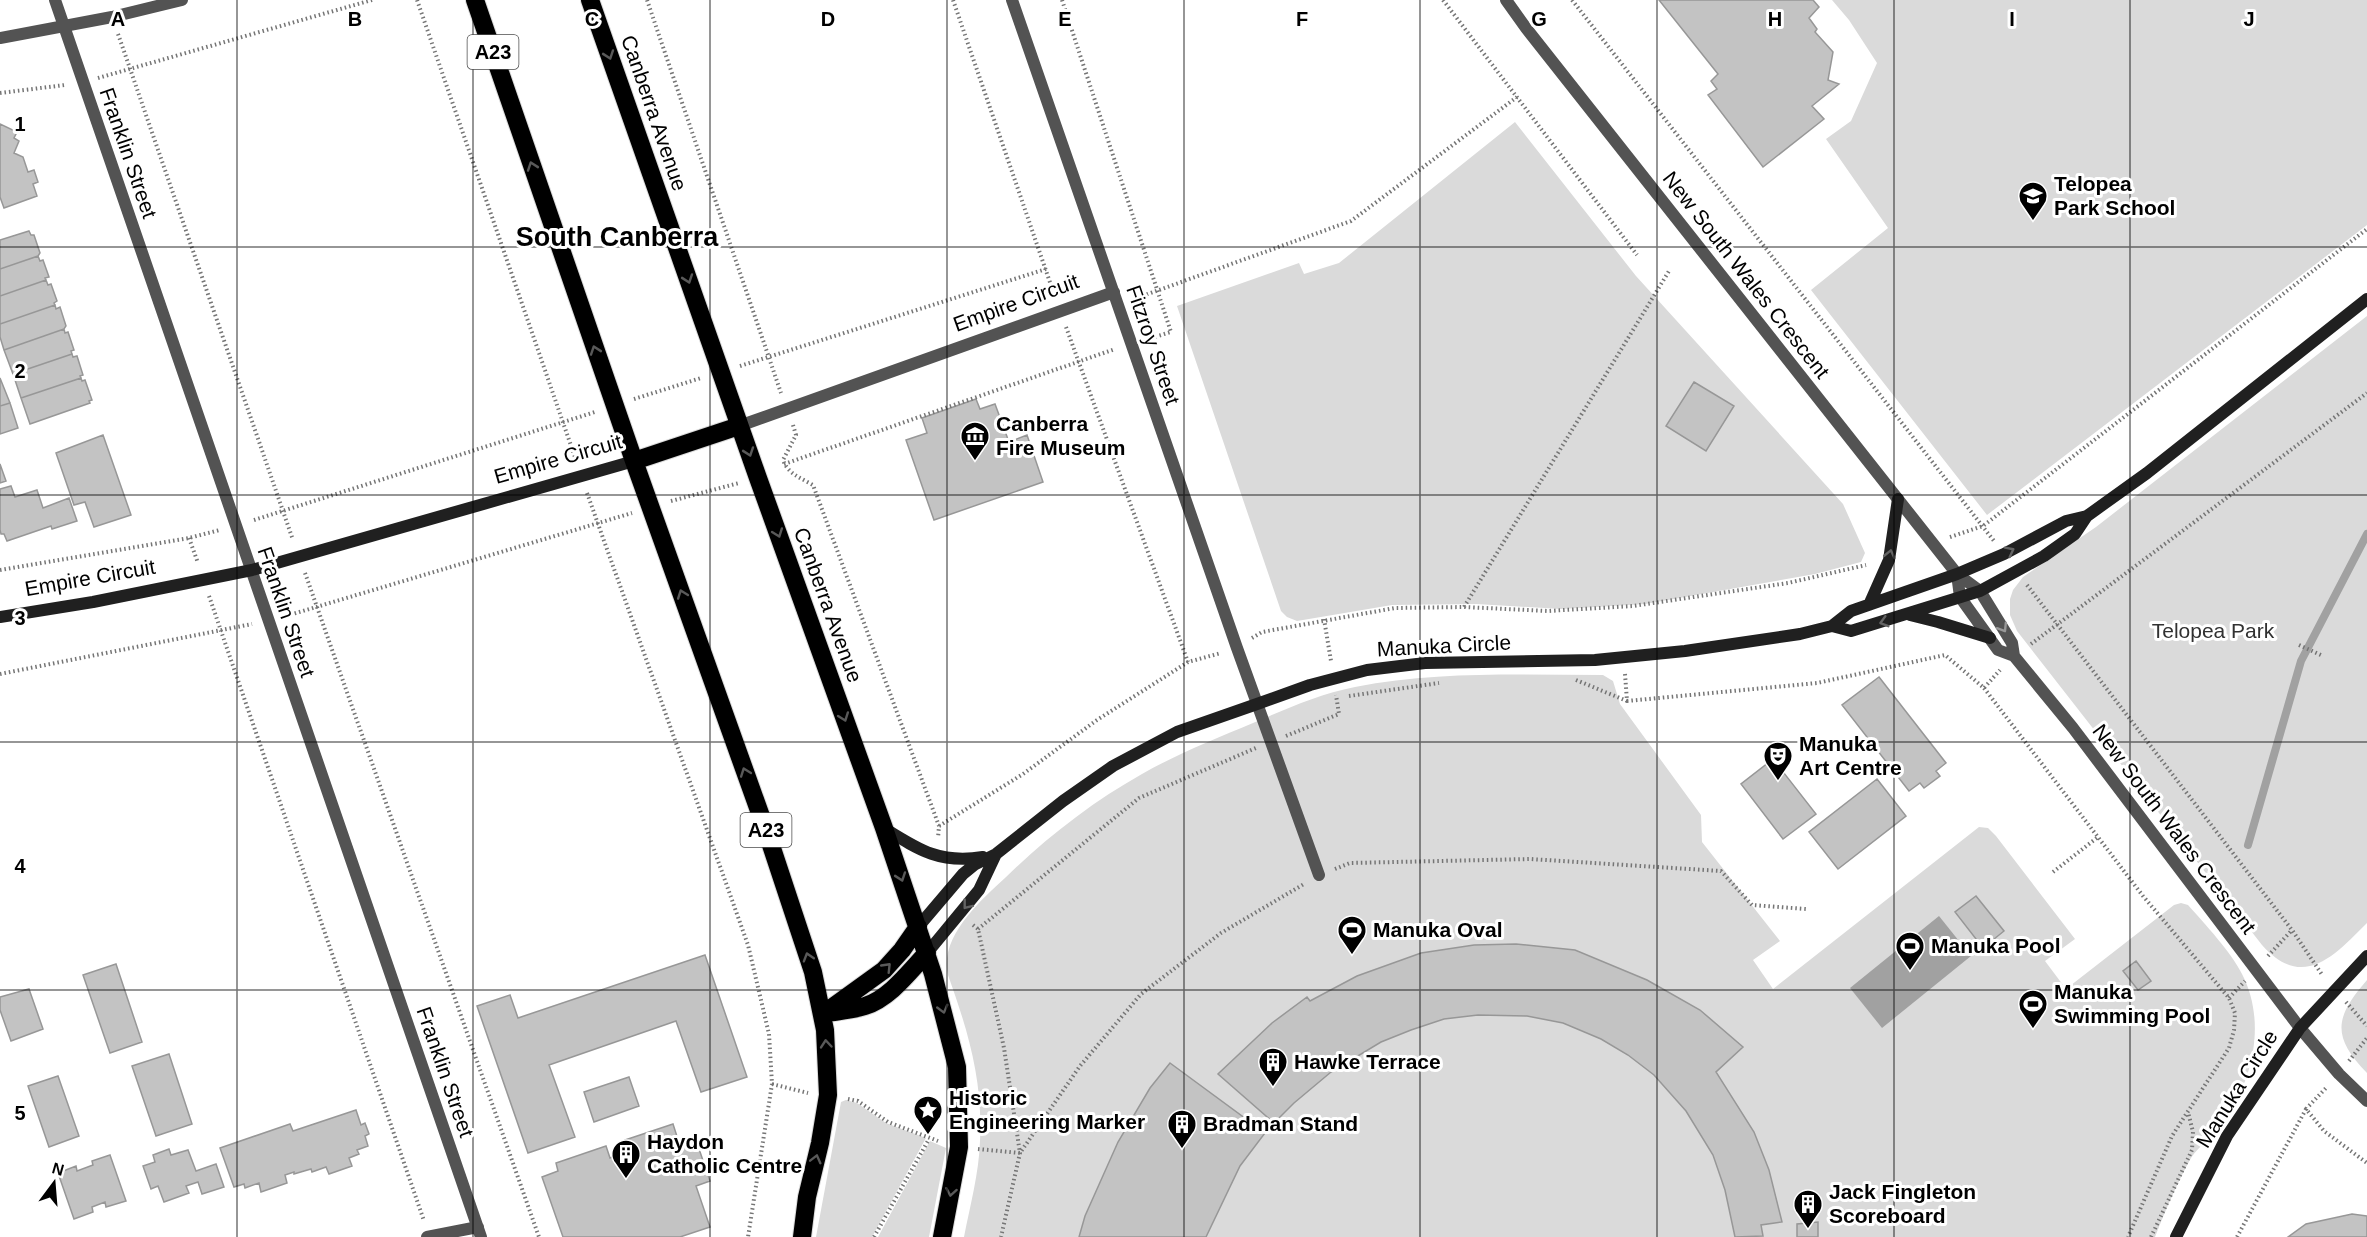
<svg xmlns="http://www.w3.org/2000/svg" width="2367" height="1237" font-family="Helvetica,sans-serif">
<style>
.green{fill:#dadada}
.water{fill:#a1a1a1}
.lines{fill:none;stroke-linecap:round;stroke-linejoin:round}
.stream{stroke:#a1a1a1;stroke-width:8}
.building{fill:#c3c3c3;stroke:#979797;stroke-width:1.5}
.highway-casing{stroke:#dbdbdb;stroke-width:20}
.path{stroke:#757575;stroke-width:4;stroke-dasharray:1.5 3;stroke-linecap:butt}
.street{stroke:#535353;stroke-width:12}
.secondary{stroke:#202020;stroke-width:12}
.highway{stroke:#000;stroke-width:18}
.oneway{stroke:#595959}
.oneway2{stroke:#636363}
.oneway3{stroke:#989898}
.grid{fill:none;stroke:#000;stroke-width:1.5;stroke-opacity:0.55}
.labels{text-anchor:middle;stroke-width:6;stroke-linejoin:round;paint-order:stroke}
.shield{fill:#fff;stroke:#4c4c4c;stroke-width:1.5}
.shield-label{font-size:20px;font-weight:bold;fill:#000}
.street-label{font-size:21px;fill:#000;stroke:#fff}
.poi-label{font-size:21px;font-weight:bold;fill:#000;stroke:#fff;text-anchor:start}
.park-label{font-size:21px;fill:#313131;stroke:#fff}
.district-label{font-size:27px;font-weight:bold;fill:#000;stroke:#fff}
.grid-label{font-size:20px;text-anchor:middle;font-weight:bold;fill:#000;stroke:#fff;stroke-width:6;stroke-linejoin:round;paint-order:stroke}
</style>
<rect width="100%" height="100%" fill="#fff"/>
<!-- green -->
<path class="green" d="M1832 0H2367V225L1987 515 1811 290 1888 228 1826 139 1851 121 1877 63 1849 20Z
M1515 122 1636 276 1843 504 1865 553 1861 562 1815 574 1645 604 1561 609 1476 604 1392 605 1297 621 1287 617 1281 611 1177 306 1299 263 1304 274 1339 263Z
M2367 316V923C2334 956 2303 991 2262 945L2017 631 2010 615V599L2013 590 2023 577 2096 527Z
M1603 675 1613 681 1620 704 1701 815 1702 842 1780 941 1753 960 1773 989 1979 827 1988 828 1996 836 2075 939 2045 961 2066 989 2174 905 2181 903 2188 905C2205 924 2231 952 2242 974 2267 1022 2253 1082 2222 1124 2213 1136 2199 1146 2191 1158 2177 1183 2165 1211 2155 1237H964C970 1206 979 1173 980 1141 983 1080 968 1031 948 975 939 937 980 901 1005 878 1046 838 1092 802 1142 774 1177 754 1215 739 1253 723 1286 709 1319 694 1355 687 1437 671 1521 675 1603 675Z
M2367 980V1073C2331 1036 2335 1017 2367 980Z
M846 1100 857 1103 886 1123 926 1138 872 1237H816L841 1102Z
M930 1141 946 1148 929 1237H878Z"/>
<!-- water -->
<path class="water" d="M1939 916 1971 956 1882 1028 1850 988Z"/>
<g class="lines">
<!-- stream -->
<path class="stream" d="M2248 845 2301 661 2367 534"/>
</g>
<!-- building -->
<path class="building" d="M1659 0H1813L1819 7 1809 18 1817 29 1815 32 1833 52 1828 80 1839 84 1812 106 1824 119 1763 167 1708 95 1717 89 1711 81 1718 74Z
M0 124 17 132 14 138 19 141 14 153 23 157 28 172 34 170 38 182 33 184 37 196 4 208 0 197Z
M29 231 31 235H34L40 253 38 256 0 269V240Z
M38 256 40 261 43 260 49 277 45 278 46 280 0 296V269Z
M46 280 48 285 51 284 57 301 54 303 55 305 0 324V296Z
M55 305 56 309 60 307 66 326 64 329 4 350 0 337V324Z
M64 329 65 333 68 332 74 350 71 351 72 354 13 374 4 350Z
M72 354 73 357 77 356 83 375 80 376 81 378 21 398 13 374Z
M0 378 10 403 0 406Z
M81 378 82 381 85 380 92 400 89 401 90 403 30 424 21 398Z
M1694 382 1734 406 1706 451 1666 426Z
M976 399 980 409 995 404 1009 442 1027 435 1043 482 934 520 906 440 927 433 922 418Z
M10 403 18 428 0 434V406Z
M103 435 131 515 94 527 85 502 74 505 56 453Z
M0 464 6 481 0 483Z
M11 486 15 497 37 490 43 508 69 498 77 521 52 529 51 526 7 541 4 534H1L0 530V489Z
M1879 677 1946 763 1936 771 1940 776 1924 788 1920 783 1909 791 1842 705Z
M1773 759 1816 814 1783 839 1741 784Z
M1877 779 1906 816 1838 869 1809 832Z
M1976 896 2004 931 1983 948 1955 912Z
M1516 944 1575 950 1647 980 1700 1010 1743 1047 1716 1072 1754 1132 1769 1170 1782 1222 1761 1225 1763 1236 1735 1237 1725 1190 1713 1155 1686 1111 1654 1075 1628 1055 1601 1039 1563 1023 1527 1016 1478 1015 1444 1019 1411 1030 1381 1042 1331 1072 1294 1103 1274 1123 1218 1074 1272 1023 1307 997 1310 1001 1357 976 1421 953 1474 945Z
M705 955 747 1077 701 1092 676 1021 549 1065 575 1137 528 1153 477 1006 510 995 518 1018Z
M2136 961 2151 981 2138 990 2123 971Z
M116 964 142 1042 110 1053 83 975Z
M29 989 43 1029 11 1041 0 1010V997Z
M169 1054 192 1124 156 1136 132 1066Z
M1170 1063 1265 1133 1240 1166 1206 1237H1079L1085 1216 1118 1142 1150 1088Z
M58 1076 79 1136 49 1147 28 1086Z
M629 1077 639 1106 594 1122 584 1092Z
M356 1110 361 1125 365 1123 369 1134 365 1136 368 1146 357 1150 359 1154 349 1158 352 1166 329 1174 326 1167 312 1172 311 1169 294 1174V1172L285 1175 287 1183 261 1192 259 1183 245 1188 244 1184 234 1187 220 1148 290 1124 293 1131Z
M673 1124 681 1149 697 1143 710 1181 696 1186 710 1227 680 1237H563L542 1177 558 1171 556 1163 606 1146 610 1158 629 1151 625 1140Z
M169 1149 171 1155 188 1150 196 1171 216 1164 224 1187 202 1194 198 1182 186 1186 189 1193 164 1202 158 1186 151 1189 143 1166 155 1162 153 1155Z
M110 1155 126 1201 106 1207 105 1202 92 1207 93 1212 74 1219 58 1173 76 1166 77 1171 93 1165 92 1161Z
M2352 1214 2367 1216V1237H2288L2306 1224Z
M1818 1222V1237H1797V1224Z"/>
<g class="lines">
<!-- highway casing -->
<g class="highway-casing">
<path id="highway" d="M475 0 634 461 767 833 813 972 825 1030 828 1095 820 1143 807 1197 802 1237
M590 0 758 478 884 828 933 974 957 1067 959 1147 942 1237
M634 461 739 426
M827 1013C839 1011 853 1010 865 1006 890 998 909 972 927 953
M823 1014 884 970 902 950 918 927"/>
</g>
<!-- path -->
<path class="path" d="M417 0 576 460
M647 0 781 393
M953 0 1054 294
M1062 0 1171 332 1148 339
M1443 0 1637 255
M1572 0 1994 541
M118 34 293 540
M98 78 372 0
M0 93 65 85
M1134 299 1351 221 1517 97
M1066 327 1188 662
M740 366 1046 269
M634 399 701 378
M793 425 796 435 783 460C788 474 801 478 813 485L939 826 938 838
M784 464 1115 349
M587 493 748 945 769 1034 772 1084 748 1237
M671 501 739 483
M254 520 595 412
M1950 537 1983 526 2367 229
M189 538 198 563
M0 570 189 538 220 530
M305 573 539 1237
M2027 585 2292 930 2323 976
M209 596 424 1221
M1464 607 1669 271
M286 616 632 513
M1324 619 1331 661
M1252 638 1262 632 1395 608 1464 607 1548 611 1633 606 1788 583 1866 565
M2031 644 2367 393
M2299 645 2323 656
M0 674 252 624
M1625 674 1627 701 1817 683 1945 655 1984 688 2000 670
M1576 680 1627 701
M1984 688 2143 896 2229 998 2235 1013 2234 1030 2229 1048 2172 1136 2128 1237
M1349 696 1439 683
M1286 736 1339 714 1336 695
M939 826 1023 774 1097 720 1188 662 1221 653
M1335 869 1350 863 1530 859 1721 871 1752 905 1806 909
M2053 872 2098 837
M973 925 978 929 1004 1048 1020 1153 1001 1237
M978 929 1139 798 1256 748
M2268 956 2292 930
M2229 998 2245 981
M2346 1002 2367 1026
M2349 1061 2367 1038
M772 1084 808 1093
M848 1099 858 1101 888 1122 938 1141
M2306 1109 2327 1087
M978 1149 1020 1153 1080 1066 1141 994 1221 933 1304 884
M874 1237 929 1139
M2151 1237 2192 1150 2193 1132 2188 1112
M2237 1237 2306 1109 2324 1131 2367 1163"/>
<!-- street -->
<path class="street" d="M55 0 481 1237
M1012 0 1237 648 1319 875
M1506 0 1526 28 1957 574 1980 591 2012 643 2014 656 2073 728 2300 1028 2339 1074 2367 1101
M0 38 112 17 182 0
M739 426 1114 292
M1957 574 1960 597 1998 650 2014 656
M427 1237 478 1227"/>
<!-- secondary -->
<path class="secondary" d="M1869 605 1889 560 1898 499
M1910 615 1938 622 1990 638
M0 617 93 602 252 570 634 461
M1832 626 1851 631 1980 591 2044 556 2075 534 2087 516
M884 828C919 850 940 864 983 857
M918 927 963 874 974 865 996 854 1063 801 1113 766 1177 732 1257 704 1310 685 1367 670 1425 663 1595 660 1685 651 1800 634 1832 626 1851 611 1957 574 2004 554 2066 521 2087 516 2147 473 2367 299
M927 953 979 890 996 854
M2176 1237 2227 1136 2300 1028 2367 956"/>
<!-- highway -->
<use href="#highway" class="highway"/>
</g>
<!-- one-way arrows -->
<defs><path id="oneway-chevron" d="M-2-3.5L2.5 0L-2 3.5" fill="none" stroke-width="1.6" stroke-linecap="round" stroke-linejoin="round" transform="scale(1.5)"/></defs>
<g class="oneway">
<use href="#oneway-chevron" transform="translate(609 55) rotate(71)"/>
<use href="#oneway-chevron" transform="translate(532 166) rotate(-109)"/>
<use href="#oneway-chevron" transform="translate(688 279) rotate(71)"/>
<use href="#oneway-chevron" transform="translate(595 350) rotate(-109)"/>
<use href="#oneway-chevron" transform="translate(749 452) rotate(71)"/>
<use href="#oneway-chevron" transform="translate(778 533) rotate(70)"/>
<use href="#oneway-chevron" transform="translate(682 594) rotate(-110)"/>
<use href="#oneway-chevron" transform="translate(844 717) rotate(70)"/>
<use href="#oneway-chevron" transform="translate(745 772) rotate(-110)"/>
<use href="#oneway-chevron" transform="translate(901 877) rotate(71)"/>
<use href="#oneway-chevron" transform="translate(808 957) rotate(-107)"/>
<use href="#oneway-chevron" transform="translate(887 967) rotate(-46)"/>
<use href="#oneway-chevron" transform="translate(943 1009) rotate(75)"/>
<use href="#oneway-chevron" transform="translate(826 1044) rotate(-95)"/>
<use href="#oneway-chevron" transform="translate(816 1159) rotate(-76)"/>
<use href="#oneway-chevron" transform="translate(951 1192) rotate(100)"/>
</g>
<g class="oneway2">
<use href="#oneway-chevron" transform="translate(2010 551) rotate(-27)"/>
<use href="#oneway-chevron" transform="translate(1890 554) rotate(-77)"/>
<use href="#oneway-chevron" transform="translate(1884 622) rotate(164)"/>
<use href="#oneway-chevron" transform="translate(967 905) rotate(128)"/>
</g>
<use class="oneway3" href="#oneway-chevron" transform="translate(2003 628) rotate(58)"/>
<!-- grid -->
<path class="grid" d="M237 0V1237M473 0V1237M710 0V1237M947 0V1237M1184 0V1237M1420 0V1237M1657 0V1237M1894 0V1237M2130 0V1237M0 247H2367M0 495H2367M0 742H2367M0 990H2367"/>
<!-- icons -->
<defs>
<g id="school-pin" transform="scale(1.5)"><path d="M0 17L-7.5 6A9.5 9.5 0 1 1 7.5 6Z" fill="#000" stroke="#fff"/><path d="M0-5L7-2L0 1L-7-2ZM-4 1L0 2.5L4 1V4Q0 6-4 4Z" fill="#fff"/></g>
<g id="museum-pin" transform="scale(1.5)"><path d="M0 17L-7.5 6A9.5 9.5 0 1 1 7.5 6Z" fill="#000" stroke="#fff"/><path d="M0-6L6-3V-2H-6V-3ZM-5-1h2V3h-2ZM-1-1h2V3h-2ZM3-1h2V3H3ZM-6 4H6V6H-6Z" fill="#fff"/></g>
<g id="theatre-pin" transform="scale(1.5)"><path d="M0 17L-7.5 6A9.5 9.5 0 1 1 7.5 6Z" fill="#000" stroke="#fff"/><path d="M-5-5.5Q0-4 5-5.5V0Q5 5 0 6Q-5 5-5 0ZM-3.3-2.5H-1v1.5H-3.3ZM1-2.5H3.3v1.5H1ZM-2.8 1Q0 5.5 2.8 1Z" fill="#fff"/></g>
<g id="stadium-pin" transform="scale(1.5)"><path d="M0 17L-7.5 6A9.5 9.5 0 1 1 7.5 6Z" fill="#000" stroke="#fff"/><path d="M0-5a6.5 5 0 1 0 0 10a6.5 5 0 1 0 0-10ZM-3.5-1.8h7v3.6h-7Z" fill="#fff"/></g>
<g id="building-pin" transform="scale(1.5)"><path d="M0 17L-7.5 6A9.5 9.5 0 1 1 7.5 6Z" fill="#000" stroke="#fff"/><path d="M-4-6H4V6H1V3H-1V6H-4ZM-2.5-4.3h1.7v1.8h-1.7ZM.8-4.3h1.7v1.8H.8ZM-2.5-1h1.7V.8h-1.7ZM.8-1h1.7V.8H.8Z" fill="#fff"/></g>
<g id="sight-pin" transform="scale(1.5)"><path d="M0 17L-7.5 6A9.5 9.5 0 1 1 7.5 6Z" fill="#000" stroke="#fff"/><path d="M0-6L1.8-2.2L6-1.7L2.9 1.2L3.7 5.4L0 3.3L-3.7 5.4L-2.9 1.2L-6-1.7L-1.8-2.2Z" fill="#fff"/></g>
</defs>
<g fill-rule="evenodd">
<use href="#school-pin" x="2033" y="196"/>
<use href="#museum-pin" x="975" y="436"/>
<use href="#theatre-pin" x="1778" y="756"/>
<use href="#stadium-pin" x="1352" y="930"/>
<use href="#stadium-pin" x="1910" y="946"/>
<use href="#stadium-pin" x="2033" y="1004"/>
<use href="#building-pin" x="1273" y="1062"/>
<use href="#sight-pin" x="928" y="1110"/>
<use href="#building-pin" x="1182" y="1124"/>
<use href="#building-pin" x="626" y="1154"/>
<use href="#building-pin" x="1808" y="1204"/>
</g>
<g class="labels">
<!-- shield labels -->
<g class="shield">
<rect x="467.5" y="35" width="51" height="34" rx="4.5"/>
<rect x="740.5" y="813" width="51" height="34" rx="4.5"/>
</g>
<g class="shield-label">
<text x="493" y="59">A23</text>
<text x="766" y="837">A23</text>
</g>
<!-- street labels -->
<g class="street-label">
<text transform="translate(654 113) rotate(71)" y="7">Canberra Avenue</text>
<text transform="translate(128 153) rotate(71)" y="7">Franklin Street</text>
<text transform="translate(1746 275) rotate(52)" y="7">New South Wales Crescent</text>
<text transform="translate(1016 303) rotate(-20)" y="7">Empire Circuit</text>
<text transform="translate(1153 345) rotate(71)" y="7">Fitzroy Street</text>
<text transform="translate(558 459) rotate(-16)" y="7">Empire Circuit</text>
<text transform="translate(90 578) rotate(-10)" y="7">Empire Circuit</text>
<text transform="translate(828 605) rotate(70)" y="7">Canberra Avenue</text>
<text transform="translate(286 612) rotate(71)" y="7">Franklin Street</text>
<text transform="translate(1444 646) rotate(-3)" y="7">Manuka Circle</text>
<text transform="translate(2174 829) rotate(53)" y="7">New South Wales Crescent</text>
<text transform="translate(445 1072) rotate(71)" y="7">Franklin Street</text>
<text transform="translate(2237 1089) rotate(-58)" y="7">Manuka Circle</text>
</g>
<!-- poi labels -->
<g class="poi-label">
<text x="2054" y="191">Telopea<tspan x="2054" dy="24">Park School</tspan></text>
<text x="996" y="431">Canberra<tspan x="996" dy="24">Fire Museum</tspan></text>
<text x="1799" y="751">Manuka<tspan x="1799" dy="24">Art Centre</tspan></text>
<text x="1373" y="937">Manuka Oval</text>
<text x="1931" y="953">Manuka Pool</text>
<text x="2054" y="999">Manuka<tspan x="2054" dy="24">Swimming Pool</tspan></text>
<text x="1294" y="1069">Hawke Terrace</text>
<text x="949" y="1105">Historic<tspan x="949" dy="24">Engineering Marker</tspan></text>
<text x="1203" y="1131">Bradman Stand</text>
<text x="647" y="1149">Haydon<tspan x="647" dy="24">Catholic Centre</tspan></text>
<text x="1829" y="1199">Jack Fingleton<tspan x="1829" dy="24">Scoreboard</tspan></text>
</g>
<!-- park labels -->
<g class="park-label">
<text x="2213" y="638">Telopea Park</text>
</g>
<!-- district labels -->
<g class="district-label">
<text x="617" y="246">South Canberra</text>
</g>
</g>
<g class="grid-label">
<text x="118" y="26">A</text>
<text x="355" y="26">B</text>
<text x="592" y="26">C</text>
<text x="828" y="26">D</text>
<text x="1065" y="26">E</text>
<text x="1302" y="26">F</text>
<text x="1539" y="26">G</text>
<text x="1775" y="26">H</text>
<text x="2012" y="26">I</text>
<text x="2249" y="26">J</text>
<text x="20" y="131">1</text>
<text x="20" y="378">2</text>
<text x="20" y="625">3</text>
<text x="20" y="873">4</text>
<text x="20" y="1120">5</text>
</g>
<!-- north arrow -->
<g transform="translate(54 1183) rotate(16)" stroke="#ffffff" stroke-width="4.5" paint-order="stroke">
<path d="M0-4.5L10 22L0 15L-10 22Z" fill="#000000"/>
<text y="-9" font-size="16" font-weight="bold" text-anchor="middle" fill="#000000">N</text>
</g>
</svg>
